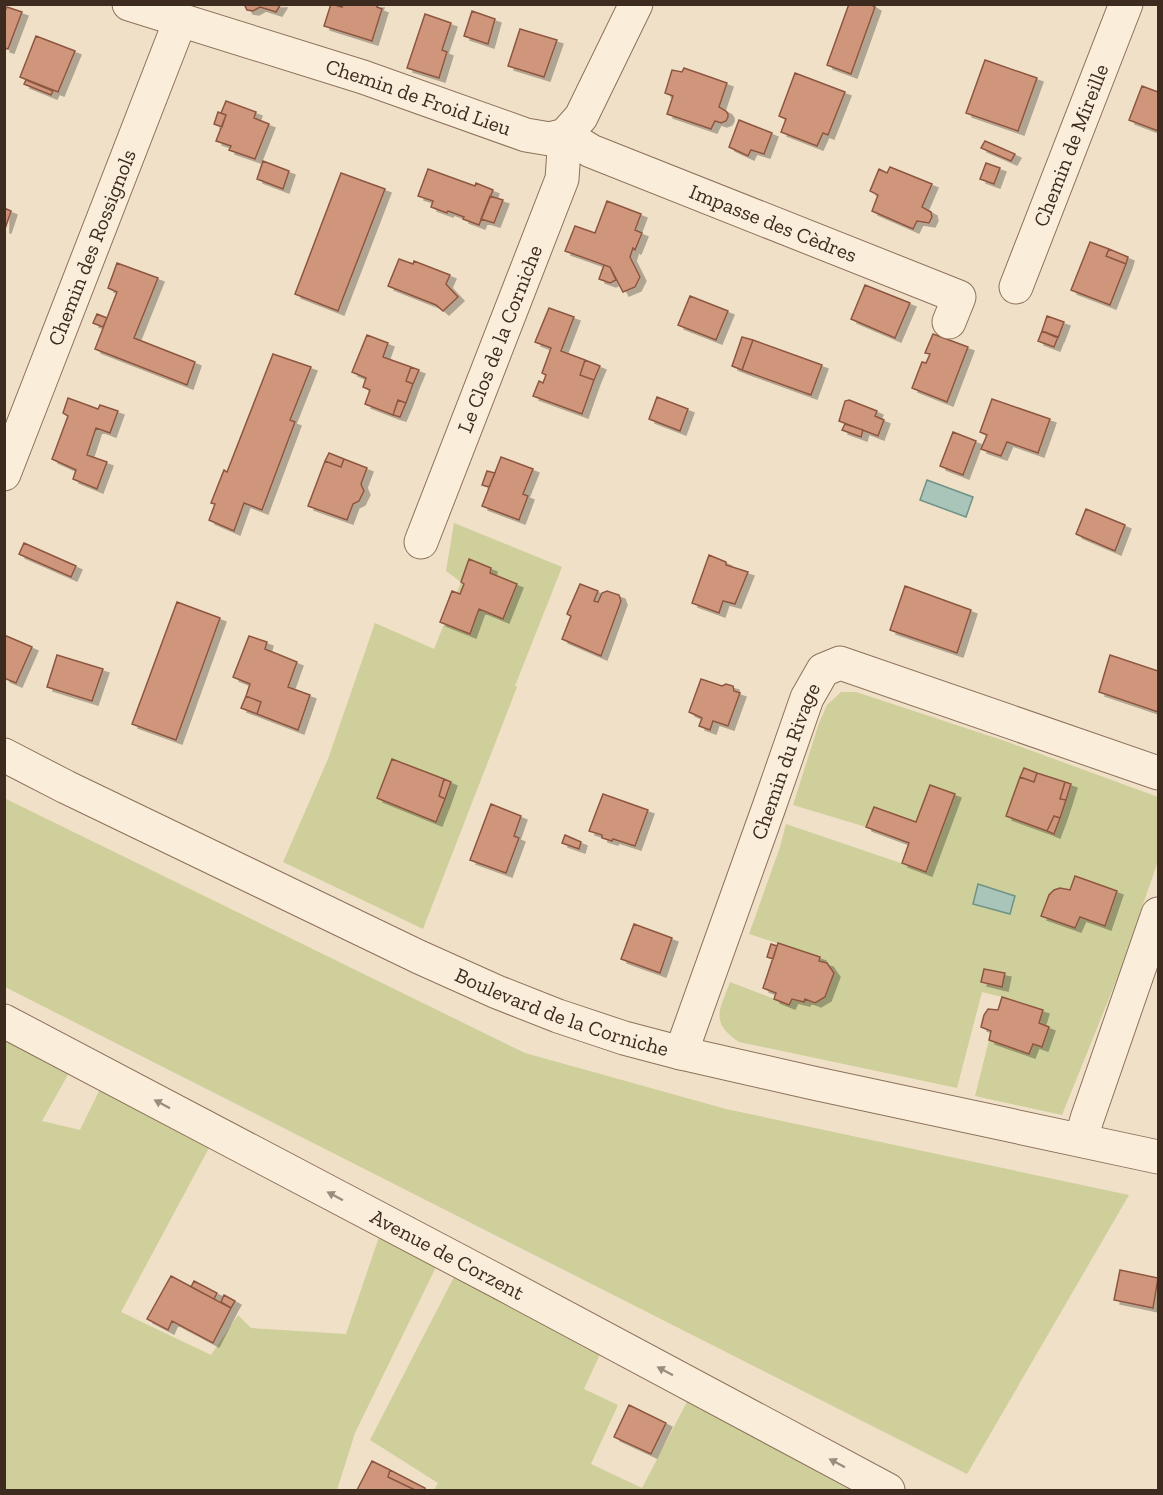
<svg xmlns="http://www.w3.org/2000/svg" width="1163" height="1495" font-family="'Zilla Slab',serif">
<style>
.green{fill:#cecf9a;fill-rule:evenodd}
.water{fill:#a9c4b9;stroke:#6f9386;stroke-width:1.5}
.building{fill:#d0967c;stroke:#8d5740;stroke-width:1.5;filter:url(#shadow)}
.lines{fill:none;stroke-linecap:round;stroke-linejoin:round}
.minor-casing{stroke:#8d715b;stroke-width:35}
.tertiary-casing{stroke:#8d715b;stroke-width:35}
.minor{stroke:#faeedb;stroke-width:33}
.tertiary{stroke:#faeedb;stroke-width:33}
.oneway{fill:#9c8c7e}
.labels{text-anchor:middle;stroke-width:6;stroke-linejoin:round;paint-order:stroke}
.street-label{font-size:21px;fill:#3d2b20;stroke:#f7ebd7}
</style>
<defs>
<filter id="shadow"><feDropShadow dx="6" dy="4" stdDeviation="0" flood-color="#0004"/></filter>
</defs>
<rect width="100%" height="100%" fill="#f0e0c7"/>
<!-- green -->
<path class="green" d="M454 523 562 567 515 686 517 687 423 929 283 862 328 759 375 623 434 649 461 582 446 571Z
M841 692H856L1005 741 1158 797V861L1120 971 1062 1115 975 1096 989 1040 1029 1054 1033 1044 1042 1047 1049 1027 1039 1023 1043 1010 1002 997 982 992 957 1088 739 1042C709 1022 720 1010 730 982L788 1004 792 999 803 1002 805 999 815 1003 825 997 834 973 827 963 819 961 820 957 749 934 780 847 786 824 927 872 954 794 930 785 916 822 874 807 866 827 793 805 819 723 827 705ZM1024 768 1070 784 1054 833 1006 816ZM1075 877 1117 891 1105 926 1080 917 1075 928 1041 916C1047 898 1048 885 1070 890ZM984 969 1005 973 1002 987 981 982Z
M4 798 525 1053 726 1109 1129 1195 967 1474 5 987Z
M4 1035 70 1071 42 1121 80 1130 101 1087 210 1146 121 1312 211 1355 238 1315 251 1328 346 1334 379 1237 436 1267 355 1433 337 1490H5Z
M454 1277 514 1309 601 1352 584 1389 618 1405 591 1464 642 1488 690 1396 870 1490H434L438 1483 370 1440Z"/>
<!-- water -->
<path class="water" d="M927 480 973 497 966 517 920 500Z
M978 884 1015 896 1010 914 973 904Z"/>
<!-- building -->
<path class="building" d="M244 4H281L276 12 260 7 253 11 247 10Z
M331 4 342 7 343 4H378L377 7 382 9 372 41 324 26Z
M849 4H870L875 7 851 74 827 65Z
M7 7 22 12 8 49 4 48V13Z
M472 11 495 19 488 44 464 36Z
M425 14 451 23 442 50 447 52 439 78 407 68Z
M520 29 557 40 544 77 508 66Z
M36 36 75 51 58 92 20 77Z
M985 60 1037 78 1018 131 966 113Z
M684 68 727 83 719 107 726 111 728 114V117L726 121 721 123 715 121 711 129 667 114 673 96 665 93 672 70 682 72Z
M795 73 845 92 828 135 823 133 817 146 781 132 786 119 779 116Z
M26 80 53 91 51 95 24 84Z
M1142 86 1158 92V131L1129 120Z
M226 101 256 112 254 118 269 124 255 159 229 150 231 146 216 141 226 115 221 113Z
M218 112 226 115 222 127 214 124Z
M739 120 772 133 764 154 751 150 748 156 729 147Z
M985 141 1015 154 1011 161 981 148Z
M263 161 289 171 283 189 257 179Z
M986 163 1000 168 994 184 980 179Z
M890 167 932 184 922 207 931 212 932 217 929 223 917 221 913 229 872 211 878 195 870 191 879 169 887 173Z
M428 169 475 186 476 183 493 190 479 225 463 219 464 217 448 211 447 213 431 207 433 201 418 196Z
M341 173 385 189 338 311 295 294Z
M490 196 503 200 494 223 481 219Z
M607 201 641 214 635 230 642 233 635 250 633 248 630 257 640 277 635 287 623 292 610 267 565 251 575 226 595 233Z
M4 208 11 211 5 229H4Z
M1090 242 1109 249 1106 256 1126 264 1110 305 1071 290Z
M1109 249 1128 257 1126 264 1106 256Z
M399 259 413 264 414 261 450 275 446 284 458 297 443 311 436 305 388 286Z
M117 263 158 278 134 338 195 362 187 385 95 349 117 292 108 288Z
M604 265 610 267 616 280 610 283 599 279Z
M865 285 910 303 895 338 851 319Z
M690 296 728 311 716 340 678 325Z
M549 308 574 317 561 351 585 360 580 375 594 380 582 414 533 396 539 381 543 383 546 375 542 373 551 348 535 342Z
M97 314 107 318 103 327 93 323Z
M1047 316 1064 322 1058 338 1042 331Z
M1042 331 1058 337 1054 347 1038 341Z
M933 334 968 347 947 402 912 388 922 362 926 363 930 354 925 353Z
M367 335 388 343 383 357 411 367 406 381 413 384 406 403 398 400 393 415 365 404 370 390 363 387 366 378 352 372Z
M742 337 753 340 742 370 732 366Z
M753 340 822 365 811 395 742 370Z
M273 354 311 367 290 420 295 422 262 510 244 503 234 531 209 520 215 504 211 503 224 470 227 472Z
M585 360 600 366 594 380 580 375Z
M411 367 419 370 413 384 406 381Z
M657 397 688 409 680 431 649 419Z
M68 398 98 409 100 405 118 411 110 433 96 428 87 455 107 462 97 489 73 479 76 470 52 459 68 416 63 413Z
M992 399 1050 419 1038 453 1007 442 1001 456 981 449 987 435 980 432Z
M398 400 406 403 400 417 393 415Z
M849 400 877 411 875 416 884 420 878 436 839 421 845 401Z
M845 424 863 430 861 437 842 430Z
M953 432 976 441 963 475 940 466Z
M329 453 344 459 341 467 325 461Z
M501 457 533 469 523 494 528 496 519 520 482 506Z
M344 459 367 468 361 484 364 491 359 501 353 504 347 520 308 506 325 461 341 467Z
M487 471 495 473 489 487 482 485Z
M1086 509 1125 525 1115 551 1076 534Z
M24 543 76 566 71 577 19 554Z
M709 555 726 562V565L748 572 735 604 723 601 719 613 692 603Z
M469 559 491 568 490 573 517 584 503 619 479 609 470 634 440 622 452 591 460 594 464 584 461 582Z
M580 584 598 591 594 601 598 602 602 593 607 591 619 595 621 601 601 656 562 639 571 616 567 614Z
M905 586 971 610 957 653 890 630Z
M177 602 220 618 176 740 132 724Z
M4 635 32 647 16 683 4 678Z
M249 636 267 642 265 649 297 662 288 687 310 695 298 730 257 714 261 702 246 696 250 684 233 677Z
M57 655 103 669 92 701 47 687Z
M1110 655 1158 671V712L1099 692Z
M701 679 722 686 726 684 733 686 734 691 740 693 728 726 713 721 710 730 699 726 702 718 689 712Z
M246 696 261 702 257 714 241 708Z
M392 759 444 779 439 796 445 799 436 822 377 798Z
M1024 768 1037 773 1034 782 1020 777Z
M1037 773 1065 782 1060 799 1066 800 1060 818 1054 816 1047 831 1006 816 1020 777 1034 782Z
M444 779 451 782 445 799 439 796Z
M1065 782 1071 784 1066 800 1060 799Z
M930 785 955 794 926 872 902 863 909 843 866 827 874 807 916 822Z
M603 794 648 810 635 846 613 839 612 841 602 838V835L589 831Z
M491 804 521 816 514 836 519 838 506 873 470 860Z
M1054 816 1060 818 1054 834 1047 831Z
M565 835 581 842 579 849 562 843Z
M1075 876 1117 891 1105 926 1080 917 1075 928 1041 916 1049 895 1054 890 1060 888 1070 890Z
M634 924 672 938 660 973 621 959Z
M778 943 820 957 819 961 827 963 834 973 825 997 815 1003 805 999 804 1002 792 999 789 1005 774 999 776 993 763 988Z
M771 944 777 946 773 959 767 957Z
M984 969 1005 973 1002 987 981 982Z
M1002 997 1043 1010 1039 1023 1049 1027 1042 1047 1033 1044 1029 1054 989 1040 991 1031 981 1027 984 1015 988 1009 998 1010Z
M1120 1270 1158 1278 1153 1308 1114 1300Z
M171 1276 231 1308 213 1343 172 1321 168 1330 147 1319Z
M194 1281 217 1293 214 1299 191 1287Z
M224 1295 235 1301 231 1308 221 1302Z
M629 1405 666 1423 651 1454 614 1437Z
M372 1461 390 1470 388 1477 415 1490H357Z
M390 1470 425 1488 424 1490H415L388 1477Z"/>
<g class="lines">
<!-- minor casing -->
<g class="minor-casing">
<g id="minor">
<path id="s1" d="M129 4 363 77 526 135 550 139 565 135 581 117 636 4"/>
<path id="s2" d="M1016 287 1126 4"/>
<path id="s3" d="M4 474 180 21"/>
<path id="s4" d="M421 542 562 179 565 135 591 151 959 297 949 322"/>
<path id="s5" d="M4 1021 503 1284 888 1490"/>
<path id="s6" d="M681 1053 769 807 807 698 823 670 840 663 1158 773"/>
<path d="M1081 1140 1087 1119 1158 914"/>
</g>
</g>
<!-- tertiary casing -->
<g class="tertiary-casing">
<g id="tertiary">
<path id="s7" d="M4 755 66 787 419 957 497 992 558 1016 624 1038 681 1053 813 1083 1158 1157"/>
</g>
</g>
<!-- minor -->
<use href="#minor" class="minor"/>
<!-- tertiary -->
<use href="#tertiary" class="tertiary"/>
</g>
<!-- one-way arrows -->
<defs><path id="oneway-solid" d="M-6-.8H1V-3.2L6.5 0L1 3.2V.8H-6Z" transform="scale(1.5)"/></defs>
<g class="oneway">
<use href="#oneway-solid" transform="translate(162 1104) rotate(-152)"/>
<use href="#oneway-solid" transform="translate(335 1196) rotate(-152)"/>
<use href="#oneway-solid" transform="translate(665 1371) rotate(-152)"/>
<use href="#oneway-solid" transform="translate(837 1463) rotate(-152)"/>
</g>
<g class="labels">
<!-- street labels -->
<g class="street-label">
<text dy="7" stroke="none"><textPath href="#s1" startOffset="304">Chemin de Froid Lieu</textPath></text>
<text dy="7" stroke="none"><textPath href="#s2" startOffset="152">Chemin de Mireille</textPath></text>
<text dy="7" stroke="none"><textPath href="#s4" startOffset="660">Impasse des Cèdres</textPath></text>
<text dy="7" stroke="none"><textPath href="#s3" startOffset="243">Chemin des Rossignols</textPath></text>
<text dy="7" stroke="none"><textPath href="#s4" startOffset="218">Le Clos de la Corniche</textPath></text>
<text dy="7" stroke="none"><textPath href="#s6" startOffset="310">Chemin du Rivage</textPath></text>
<text dy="7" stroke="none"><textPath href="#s7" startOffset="615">Boulevard de la Corniche</textPath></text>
<text dy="7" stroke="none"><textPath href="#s5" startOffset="501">Avenue de Corzent</textPath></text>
</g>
</g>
<!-- border -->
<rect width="1163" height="1495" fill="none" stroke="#3d2b20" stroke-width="12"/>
</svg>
